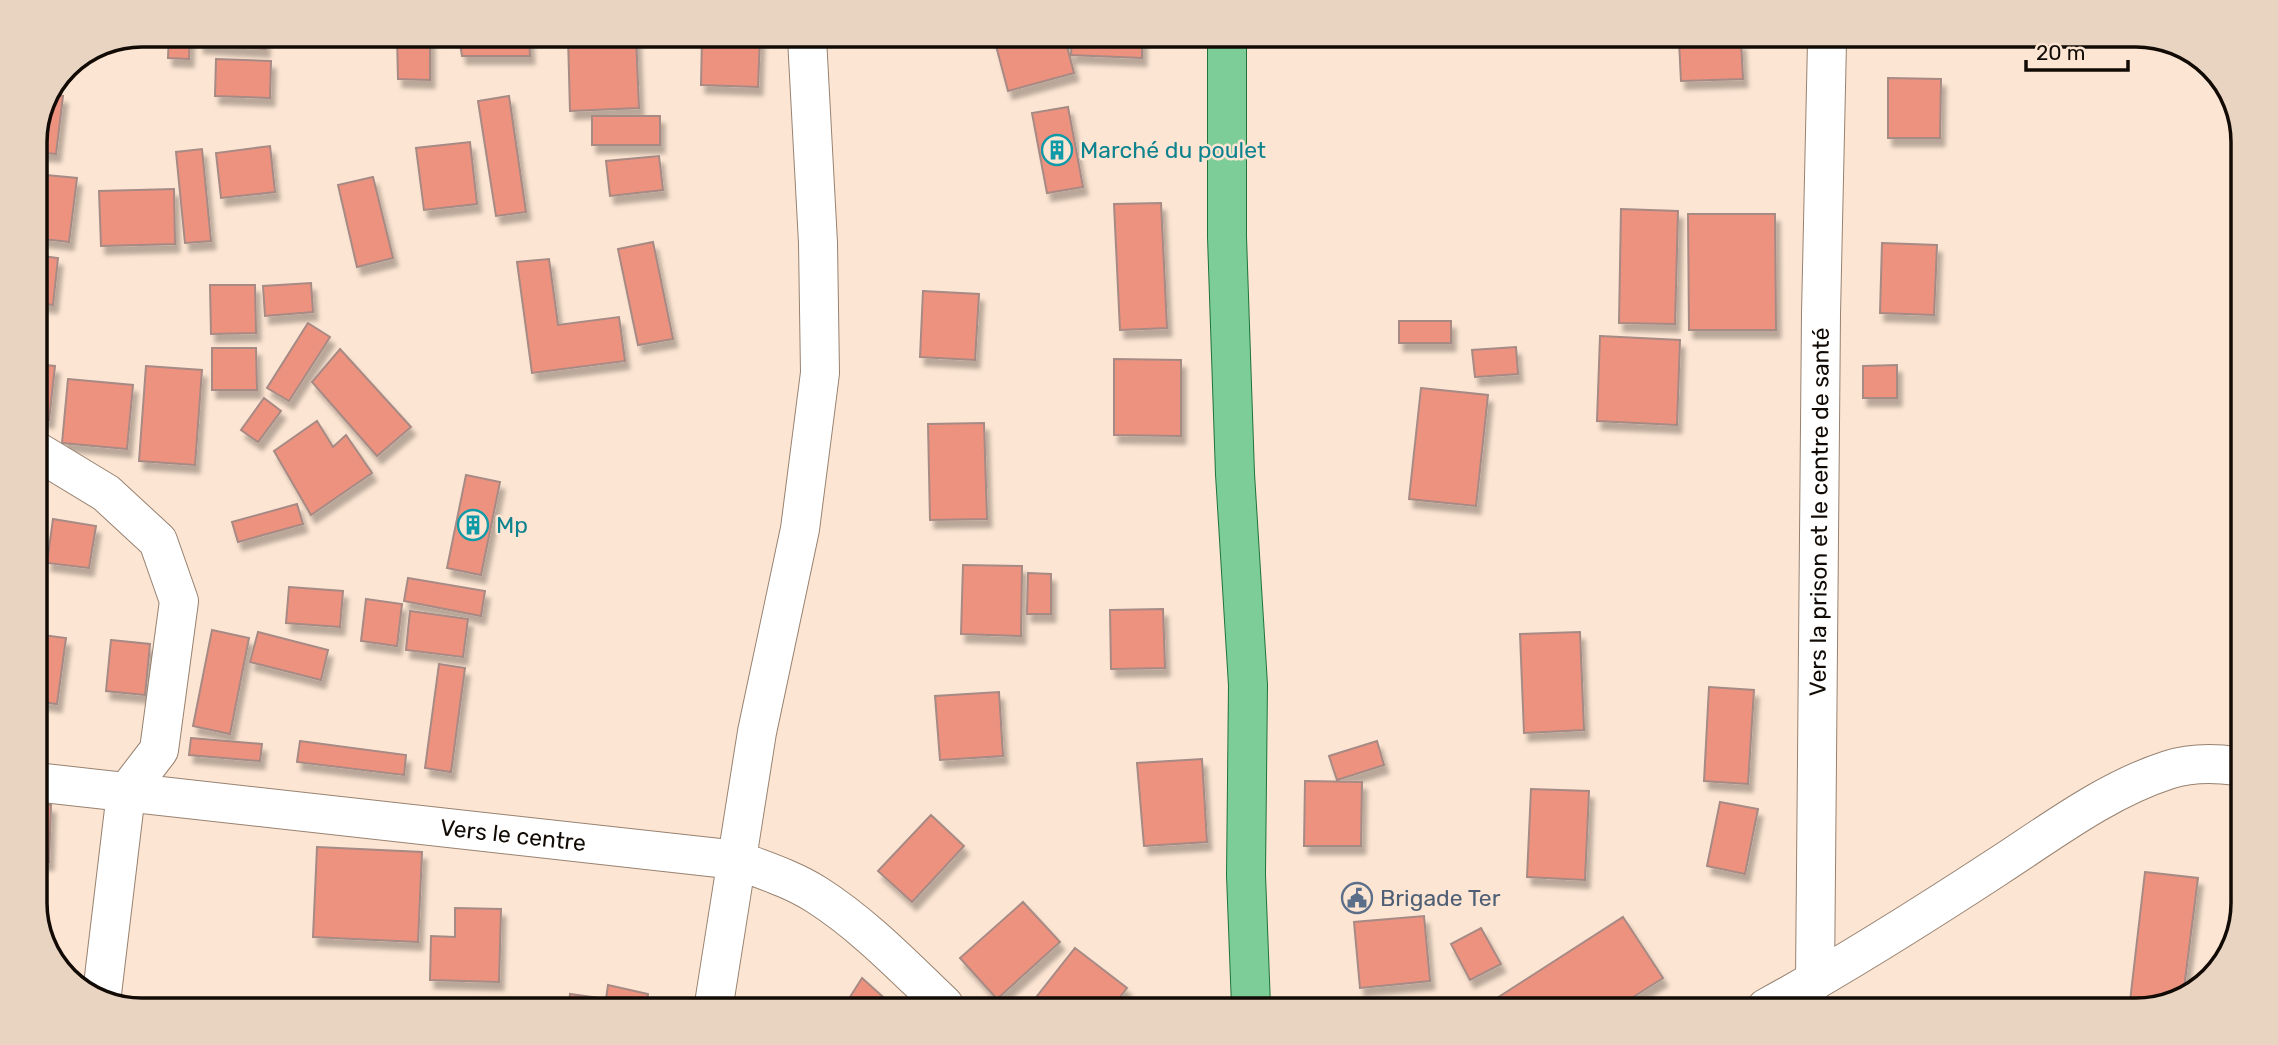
<svg xmlns="http://www.w3.org/2000/svg" width="2278" height="1045" font-family="Rubik,sans-serif">
<style>
.building{fill:#ee9280;stroke:#a78a84;stroke-width:2;filter:url(#shadow)}
.lines{fill:none;stroke-linecap:round;stroke-linejoin:round}
.minor-casing{stroke:#978271;stroke-width:40}
.major-casing{stroke:#207339;stroke-width:40}
.minor{stroke:#fff;stroke-width:38}
.major{stroke:#7dcd99;stroke-width:38}
.labels{text-anchor:middle;stroke-width:5;stroke-linejoin:round;paint-order:stroke}
.culture-label{font-size:23px;fill:#0d838f;stroke:#fce5d2;text-anchor:start}
.street-label{font-size:23px;fill:#120b05;stroke:#fce5d2}
.service-label{font-size:23px;fill:#4e5e75;stroke:#fce5d2;text-anchor:start}
.rim{fill:none;stroke:#120b05;stroke-width:3.5}
</style>
<defs>
<filter id="shadow"><feDropShadow dx="4.5" dy="8" stdDeviation="2" flood-color="#0004"/></filter>
</defs>
<rect width="100%" height="100%" fill="#fce5d2"/>
<!-- building -->
<path class="building" d="M169 35H190L189 59 168 58Z
M200 35 265 36V49L199 45Z
M397 36H430V80L398 79Z
M459 36 529 37 530 56H462Z
M568 37H636L639 108 570 111Z
M702 37 760 38 758 87 701 85Z
M994 38 1065 39 1074 73 1008 91Z
M1072 39H1142V58L1071 55Z
M1679 41 1741 42 1743 79 1681 81Z
M216 59 271 61 270 98 215 96Z
M1888 78 1941 79 1940 138H1888Z
M54 95 63 96 56 154 35 152V136Z
M509 96 526 212 496 216 478 101Z
M1068 107 1083 187 1047 193 1032 113Z
M592 116H660V145H592Z
M470 142 477 204 424 210 416 148Z
M270 146 275 192 221 198 216 153Z
M202 149 211 241 185 243 176 152Z
M659 156 663 190 610 196 606 161Z
M2243 160 2242 241 2236 161Z
M35 174 77 178 69 242 35 238Z
M373 177 393 258 357 267 338 185Z
M174 189 175 244 101 246 99 191Z
M1161 203 1167 328 1120 330 1114 204Z
M1621 209 1678 211 1675 324 1619 323Z
M1688 214H1775L1776 330H1689Z
M653 242 673 339 638 345 618 249Z
M1882 243 1937 245 1934 315 1880 313Z
M35 255 58 258 53 305 35 303Z
M549 259 558 325 619 317 625 361 532 373 517 262Z
M311 283 313 312 265 316 263 286Z
M210 285H255L256 333 211 334Z
M923 291 979 294 975 360 920 357Z
M1399 321H1451V343H1399Z
M308 323 330 337 289 401 267 388Z
M1600 336 1680 340 1677 425 1597 421Z
M1516 347 1518 374 1475 377 1472 350Z
M212 348H256L257 390H212Z
M340 349 411 427 377 456 312 382Z
M1114 359 1181 360V436L1114 435Z
M35 364 55 366 49 420 35 418Z
M1897 365V398H1863V366Z
M146 366 202 370 195 465 139 461Z
M68 379 133 385 127 449 62 443Z
M1421 388 1488 395 1476 506 1409 499Z
M264 398 281 411 258 442 241 430Z
M317 421 333 447 346 435 372 473 311 515 274 451Z
M984 423 987 519 930 520 928 424Z
M466 475 500 482 481 575 447 568Z
M297 504 303 524 238 542 232 522Z
M53 519 96 526 89 568 47 563Z
M963 565 1022 566 1021 636 961 634Z
M1028 573 1051 574V614H1027Z
M408 578 485 591 481 616 404 601Z
M289 587 343 591 340 627 286 623Z
M366 599 402 604 397 646 361 641Z
M1163 609 1165 668 1111 669 1110 610Z
M410 611 468 619 463 657 406 650Z
M212 630 249 638 230 734 193 726Z
M258 632 328 650 321 680 250 662Z
M1580 632 1584 730 1524 733 1520 634Z
M35 634 66 638 57 704 35 701Z
M111 640 150 644 145 695 106 691Z
M439 664 465 668 451 772 425 768Z
M1709 687 1754 690 1748 784 1704 781Z
M999 692 1003 756 940 760 935 696Z
M191 738 262 744 260 761 189 755Z
M300 741 406 755 404 775 297 762Z
M1377 741 1384 765 1337 780 1329 756Z
M1202 759 1207 842 1144 846 1137 763Z
M1305 781 1362 782 1361 846H1304Z
M1531 789 1589 791 1585 880 1527 877Z
M1720 802 1758 809 1745 874 1707 866Z
M35 804 51 805 49 862H35Z
M931 815 964 846 912 902 878 871Z
M317 847 422 852 418 942 313 937Z
M2145 872 2198 878 2183 996 2136 1010H2129Z
M1023 902 1060 942 997 999 960 958Z
M455 908 501 909 499 982 430 980 431 936 455 937Z
M1424 916 1430 981 1360 988 1354 922Z
M1623 917 1663 978 1616 1008 1483 1007Z
M1481 928 1501 964 1470 980 1451 944Z
M1075 948 1127 988 1113 1006 1030 1005Z
M862 978 892 1005H845Z
M608 985 648 994 647 1004H569L570 994 606 999Z"/>
<g class="lines">
<!-- minor casing -->
<g class="minor-casing">
<g id="minor">
<path d="M35 450 106 493 158 541 179 601 159 750 126 793 101 1002"/>
<path id="s1" d="M35 782 737 860C763 870 792 879 817 895 864 925 904 967 944 1005"/>
<path id="s2" d="M1815 981 1821 314 1827 42"/>
<path d="M714 1004 757 732 800 529 820 373 818 243 807 38"/>
<path d="M1766 1008C1845 965 1922 916 1997 867 2051 832 2106 790 2168 770 2190 763 2214 763 2236 766"/>
</g>
</g>
<!-- major casing -->
<g class="major-casing">
<path id="major" d="M1227 39V237L1235 474 1248 685 1246 875 1251 1006"/>
</g>
<!-- minor -->
<use href="#minor" class="minor"/>
<!-- major -->
<use href="#major" class="major"/>
</g>
<!-- icons -->
<defs>
<g id="building-ring" transform="scale(1.575)"><circle r="9.5" fill="#fce5d2" stroke="#0f9aa8" stroke-width="1.5"/><path d="M-4-6H4V6H1V3H-1V6H-4ZM-2.5-4.3h1.7v1.8h-1.7ZM.8-4.3h1.7v1.8H.8ZM-2.5-1h1.7V.8h-1.7ZM.8-1h1.7V.8H.8Z" fill="#0f9aa8"/></g>
<g id="civic-ring" transform="scale(1.575)"><circle r="9.5" fill="#fce5d2" stroke="#5c6f8a" stroke-width="1.5"/><path d="M-.6-6.5H3V-4.5H.6V-3L4-1V1h2V6H-6V1h2V-1L-.6-3ZM-1.2 2.5V6h2.4V2.5Z" fill="#5c6f8a"/></g>
</defs>
<g fill-rule="evenodd">
<use href="#building-ring" x="1057" y="150"/>
<use href="#building-ring" x="473" y="525"/>
<use href="#civic-ring" x="1357" y="898"/>
</g>
<g class="labels">
<!-- culture labels -->
<g class="culture-label">
<text x="1080" y="158">Marché du poulet</text>
<text x="496" y="533">Mp</text>
</g>
<!-- street labels -->
<g class="street-label">
<text dy="8" stroke="none"><textPath href="#s2" startOffset="469">Vers la prison et le centre de santé</textPath></text>
<text dy="8" stroke="none"><textPath href="#s1" startOffset="481">Vers le centre</textPath></text>
</g>
<!-- service labels -->
<g class="service-label">
<text x="1380" y="906">Brigade Ter</text>
</g>
</g>
<!-- crop -->
<path d="M0 0H2278V1045H0ZM142 47H2136A95 95 0 0 1 2231 142V903A95 95 0 0 1 2136 998H142A95 95 0 0 1 47 903V142A95 95 0 0 1 142 47Z" fill="#e9d4c2" fill-rule="evenodd"/>
<path class="rim" d="M142 47H2136A95 95 0 0 1 2231 142V903A95 95 0 0 1 2136 998H142A95 95 0 0 1 47 903V142A95 95 0 0 1 142 47Z"/>
<!-- scale -->
<path d="M2026 60v10h102v-10" fill="none" stroke="#120b05" stroke-width="3.5"/>
<text x="2036" y="60" font-size="21" fill="#120b05" stroke="#fce5d2" stroke-width="5" paint-order="stroke">20 m</text>
</svg>
